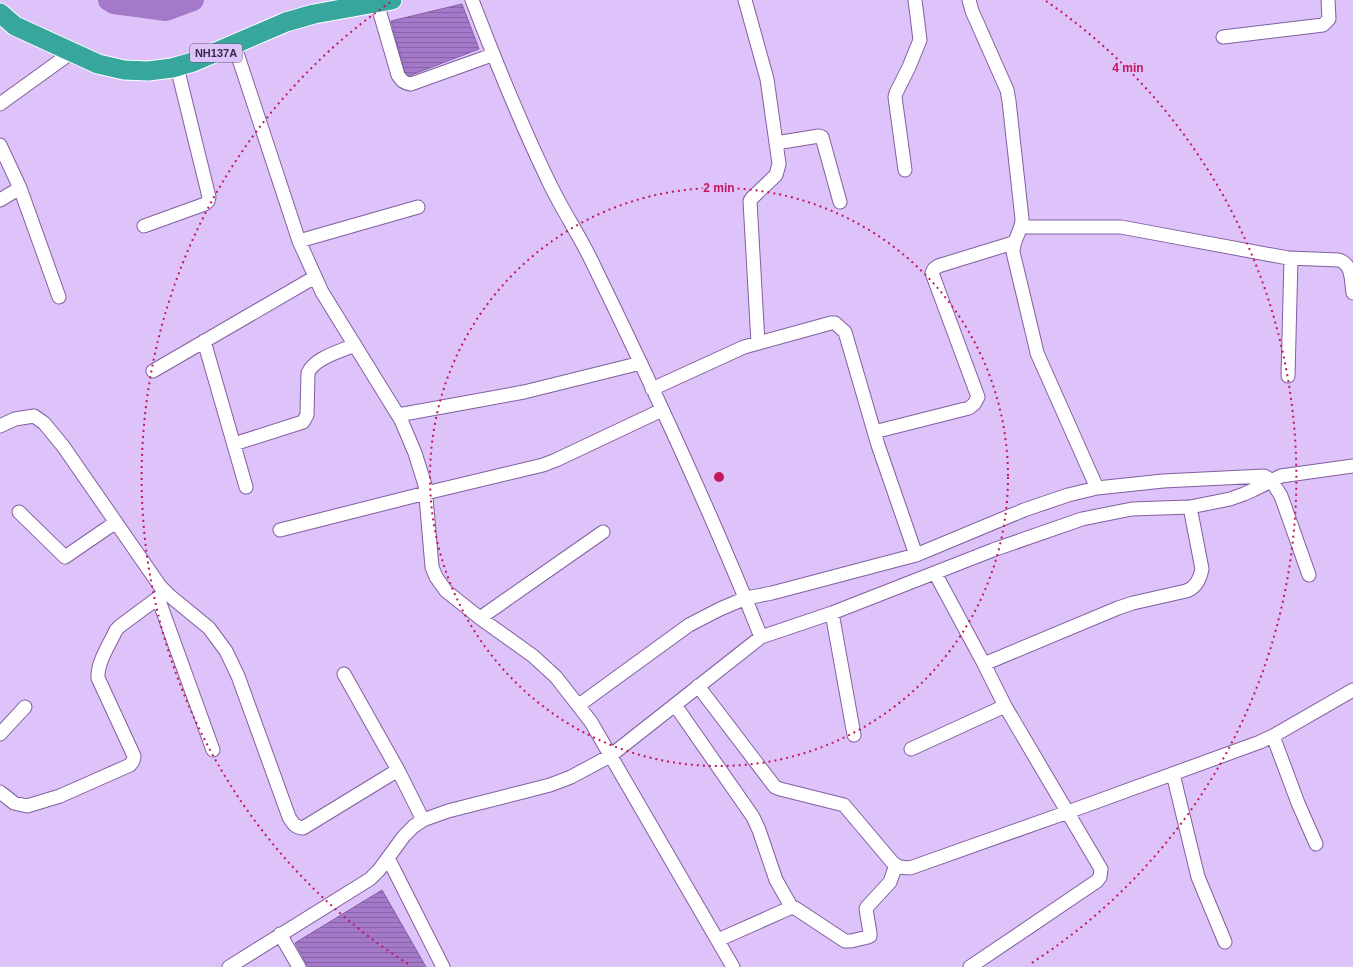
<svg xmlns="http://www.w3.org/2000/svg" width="1353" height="967" font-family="Arial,sans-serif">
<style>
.water{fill:url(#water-rules);stroke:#8361a2}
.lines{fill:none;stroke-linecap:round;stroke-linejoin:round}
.river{stroke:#a479ca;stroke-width:22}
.minor-casing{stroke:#815f9f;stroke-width:15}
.highway-casing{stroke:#fff;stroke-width:21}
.minor{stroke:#fff;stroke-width:13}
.highway{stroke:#37a69d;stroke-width:19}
.ring{fill:none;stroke:#c2185b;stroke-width:2;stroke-dasharray:2 4}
.labels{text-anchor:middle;stroke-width:4;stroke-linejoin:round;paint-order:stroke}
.shield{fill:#dec2fa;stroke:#69567b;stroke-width:1}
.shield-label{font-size:11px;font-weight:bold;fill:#372844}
.centre{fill:#c2185b;stroke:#dec2fa;stroke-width:2}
.ring-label{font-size:12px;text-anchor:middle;font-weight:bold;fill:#c2185b;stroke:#dec2fa;stroke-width:4;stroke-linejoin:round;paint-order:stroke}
</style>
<defs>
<pattern id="water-rules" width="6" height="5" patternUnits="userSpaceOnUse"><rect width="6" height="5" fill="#a479ca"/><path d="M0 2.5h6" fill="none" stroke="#8663a6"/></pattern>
</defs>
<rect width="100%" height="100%" fill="#dec2fa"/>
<!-- water -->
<path class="water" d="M462 4 479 49 406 77 391 21Z
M382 890 426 967H308L295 943Z"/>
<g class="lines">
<!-- river -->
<path class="river" d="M109 0 114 3 166 10 193 0"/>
<!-- minor casing -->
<g class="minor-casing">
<path id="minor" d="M472 0C495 60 519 120 547 178 561 209 581 237 595 268 654 389 711 512 761 637
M745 0 767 79 779 164 776 175 752 198 750 201 758 343
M969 0 972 11 1007 90 1009 101 1022 219C1022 231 1013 239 1013 252L1035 344 1037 353 1097 488
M377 3 398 75C402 81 404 83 411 84L492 55
M1223 37 1323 25 1329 19 1328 0
M234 44 299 241 322 292 401 420 415 453 425 485 432 567 436 577 446 591 480 618 533 656 556 677 591 722 733 967
M0 104 72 52
M776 143 819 136 822 137 840 202
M0 145 20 188 59 297
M905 170 895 97 896 93 909 67 920 40 915 0
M0 200 20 188
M144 226 205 204 208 201 209 197 177 67
M1021 227H1121L1288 258 1339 260C1353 265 1351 281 1353 293
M299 241 418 207
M204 341 246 487
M153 371 315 277
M1288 376 1291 258
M652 389 744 347 831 323H835L845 332 878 445 916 555
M398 415 524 392 641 363
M0 426 15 419 34 416 44 423 63 446 160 586 170 596 209 628 226 651 238 676 289 817C293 824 295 827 303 828L398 770
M874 432 969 408 974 404 978 397 932 273 934 269 938 266 1013 243
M234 444 303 422 307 415 308 373C314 358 341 351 355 345
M19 512 65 557 116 522
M280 530 426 493 543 465 556 460 662 410
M935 573 984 664 1005 706 1101 869 1100 877 1097 881 970 967
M158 598 213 750
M832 613 854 735
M480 618 603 532
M984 664 1118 608 1133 603 1186 591C1196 588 1200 579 1202 569L1190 507
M344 674 398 770 423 820
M698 686 775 787 780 789 844 805 893 863 899 867 910 868 1068 812 1260 742 1273 736 1353 690
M579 705 689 625 720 609 746 598 772 593 916 555 1024 510 1068 495 1097 488 1163 481 1264 476 1271 480 1281 496 1309 575
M675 705 753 817 759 830 776 880 792 908
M0 734 25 707
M1273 736 1298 803 1316 844
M911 749 1005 706
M1173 774 1198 877 1225 942
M0 792 14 803 27 806 60 796 130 765C133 762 134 760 134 756L98 678C97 662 110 644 116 630L120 626 166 592
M388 858 443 967
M280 934 299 967
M718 940 790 908H795L845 941H851L868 937 870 936V933L866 909 867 907 890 882 896 865
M229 967 370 879 379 870 404 836 414 826 423 820 448 811 550 785 571 777 610 756 761 637 832 613 993 550 1082 519 1132 509 1190 507 1230 499 1244 494 1253 490 1281 476 1353 466"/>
</g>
<!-- highway casing -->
<g class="highway-casing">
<path id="highway" d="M0 13 15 26 98 64 124 70 148 71 172 68 193 62 286 22 314 14 392 0"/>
</g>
<!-- minor -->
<use href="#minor" class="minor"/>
<!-- highway -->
<use href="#highway" class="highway"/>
</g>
<!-- distance rings -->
<g class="ring">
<circle cx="719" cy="477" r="289"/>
<path d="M408 964A578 578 0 0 1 392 1M1046 1A578 578 0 0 1 1030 964"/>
</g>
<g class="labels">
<!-- shield labels -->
<rect class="shield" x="190" y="44" width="52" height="18" rx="3"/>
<g class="shield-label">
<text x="216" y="57">NH137A</text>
</g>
</g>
<circle cx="719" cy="477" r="6" class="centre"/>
<g class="ring-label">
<text x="1128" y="72">4 min</text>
<text x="719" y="192">2 min</text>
</g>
</svg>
